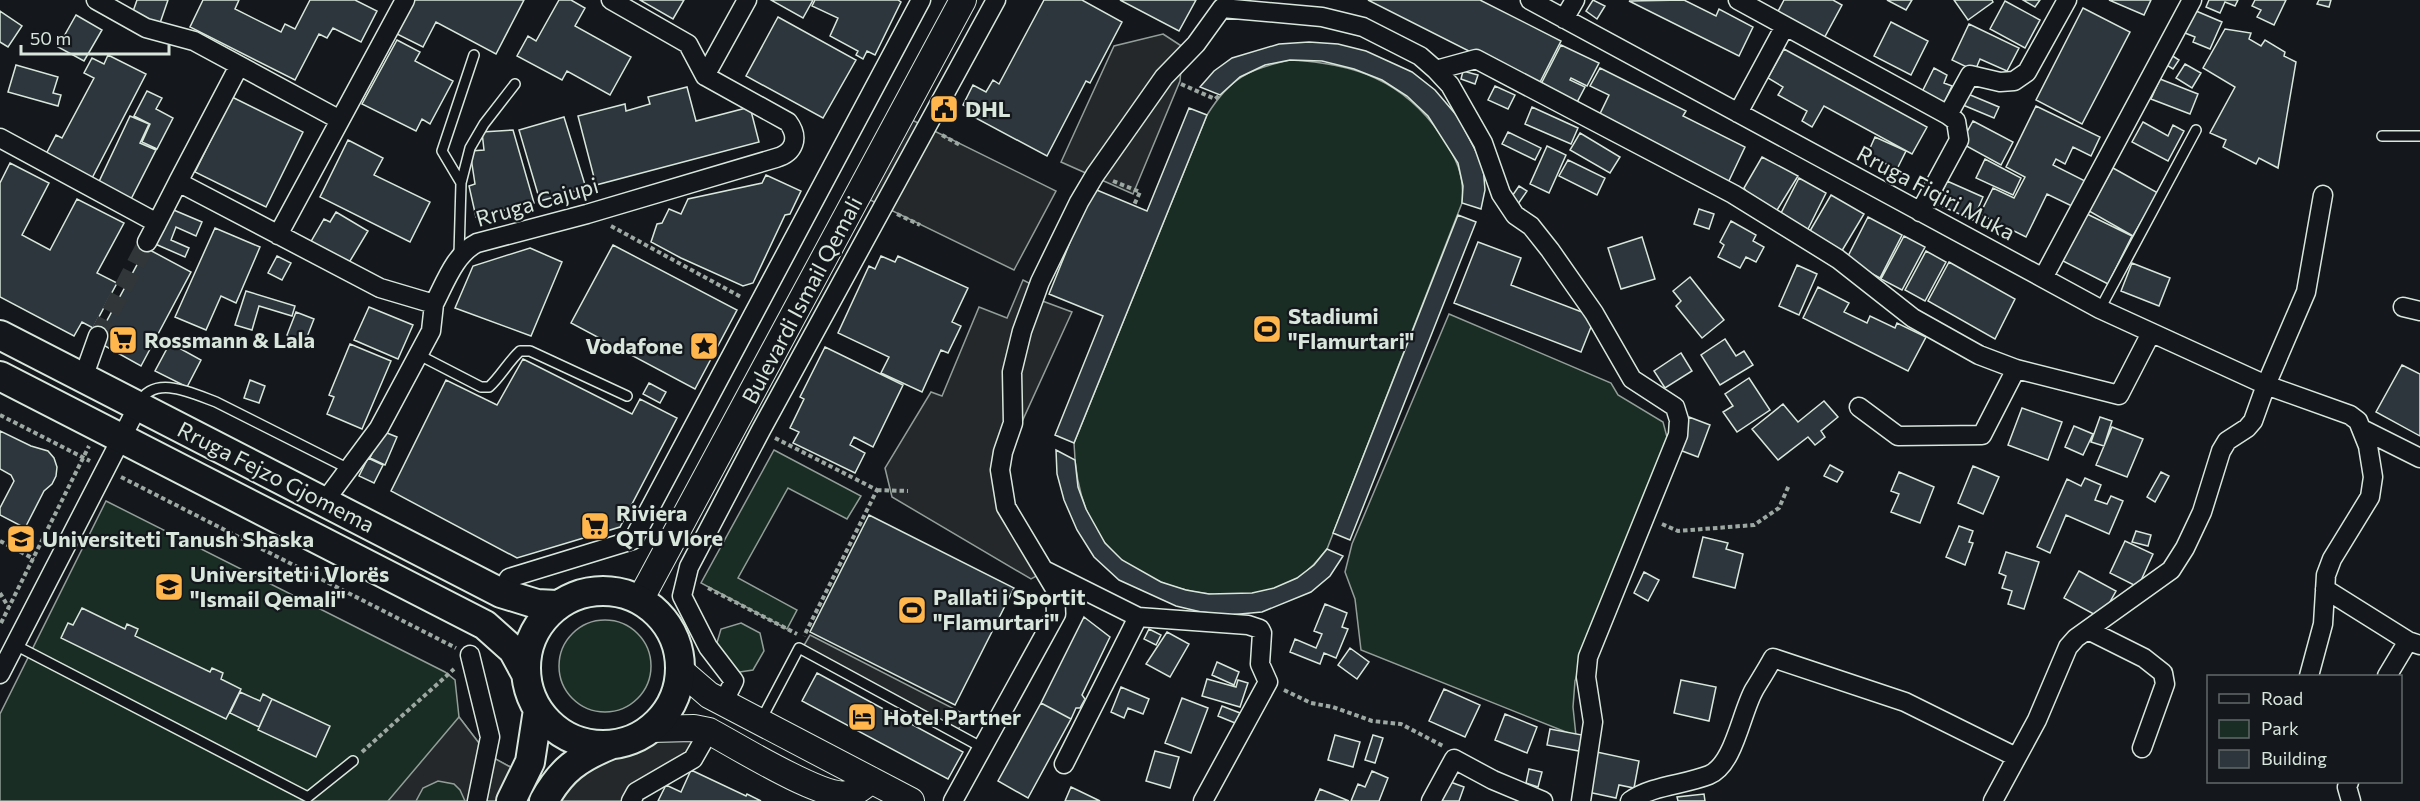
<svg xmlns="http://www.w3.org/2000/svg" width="2420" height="801" font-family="Commissioner,sans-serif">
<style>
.green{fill:#1a2d24;stroke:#939e99;stroke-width:1.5}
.parking{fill:#24282b;stroke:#939e99;stroke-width:1.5}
.building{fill:#2c363c;stroke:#d8e6dc;stroke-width:1.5}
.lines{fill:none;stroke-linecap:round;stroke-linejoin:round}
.street-tunnel{stroke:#313739;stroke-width:18;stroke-dasharray:18 9;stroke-linecap:butt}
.lane-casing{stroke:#d8e6dc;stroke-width:12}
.street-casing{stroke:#d8e6dc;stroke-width:21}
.secondary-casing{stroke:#d8e6dc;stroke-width:28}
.primary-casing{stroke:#d8e6dc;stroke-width:32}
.path{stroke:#9da8a2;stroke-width:4;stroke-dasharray:4.5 3;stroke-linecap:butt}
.lane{stroke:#14181c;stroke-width:9}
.street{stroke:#14181c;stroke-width:18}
.secondary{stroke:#14181c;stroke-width:26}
.primary{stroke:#14181c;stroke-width:28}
.labels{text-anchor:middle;stroke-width:4.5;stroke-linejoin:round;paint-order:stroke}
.poi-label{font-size:22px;font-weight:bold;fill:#d8e6dc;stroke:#14181c;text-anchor:start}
.street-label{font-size:22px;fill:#d8e6dc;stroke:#14181c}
</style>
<rect width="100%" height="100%" fill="#14181c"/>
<!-- green -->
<path class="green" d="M1290 60C1354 63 1403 80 1441 135 1456 157 1465 176 1462 203L1327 549C1318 560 1310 570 1298 578 1243 612 1143 593 1104 542 1082 513 1075 478 1074 443L1207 115C1230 78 1248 69 1290 60Z
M1449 314 1611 383 1618 395 1663 422 1667 437 1664 458 1605 599 1575 681 1573 707 1576 736 1361 650 1355 599 1345 572 1352 544Z
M774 450 861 496 847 519 788 488 738 578 797 610 787 629 701 583Z
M106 501 445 672 455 680 459 717 488 755 516 770 499 801H0V714Z
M559 666a46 46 0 1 1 92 0a46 46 0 1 1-92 0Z
M741 623 760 633 764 651 753 670 733 673 716 646 721 629Z"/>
<!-- parking -->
<path class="parking" d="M1163 34 1183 47 1180 81 1133 194 1061 162 1114 46Z
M910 119 1056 191 1014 270 868 199Z
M1023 280 1033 285 1029 296 1072 312 1000 470 1006 507 1046 571 1031 579 892 497 885 468 931 392 942 396 979 307 1007 318Z
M810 635 966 715 958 730 803 647Z
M459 717 488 755 516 770 499 801H465L460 790 454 784 438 781 423 788 416 801H388Z
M654 736 705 737 631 801H553L607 754Z"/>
<!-- building -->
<path class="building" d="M137 0H168L159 26 131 17Z
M203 0H239L235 9 281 32 285 24 295 29 310 0H355L377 11 361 42 333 28 327 38 319 34 295 80 190 27Z
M413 0H524L496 54 436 22 423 47 395 33Z
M559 0H571L585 8 575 26 631 57 610 95 567 71 562 80 517 56 528 36 536 41Z
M640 0H684L673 19Z
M771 0H813L803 18Z
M815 0H898L901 2 875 55 867 51 863 59 856 55 858 51 830 36 838 18 812 6Z
M1044 0H1082L1122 22 1090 83 1086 81 1047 156 972 116 975 111 963 105 973 85 986 92 993 80 999 84Z
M1120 0H1196L1179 31Z
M1368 0H1480L1561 41 1538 86Z
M1593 0 1605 6 1597 19 1586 11Z
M1684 0 1716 16 1719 9 1753 27 1739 56 1629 1Z
M1784 0H1833L1842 5 1822 42 1775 17Z
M1887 0H1912L1906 10Z
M1954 0H1992L1993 2 1968 20Z
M2023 0H2040L2035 7Z
M2109 0H2151L2144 15Z
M2209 0H2238L2235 6 2225 2 2220 13 2206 7Z
M2255 0H2286L2274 25 2257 17 2261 10 2252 6Z
M2319 0H2331L2329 7 2317 4Z
M2005 1 2040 20 2025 48 1990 29Z
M2083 8 2130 32 2082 124 2036 100Z
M2189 8 2222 22 2210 49 2193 42 2195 37 2180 31Z
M0 11 22 26 8 47 0 42Z
M76 15 102 30 84 61 58 47Z
M778 17 856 60 823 118 746 76Z
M1891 22 1928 41 1911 75 1874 56Z
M1969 24 2019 48 2007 71 1980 59 1975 71 1952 60Z
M2225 29 2251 33 2249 39 2261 46 2265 40 2285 52 2284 56 2296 62 2278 168 2259 158 2256 164 2223 147 2226 140 2210 133 2235 87 2203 68Z
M397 40 420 52 415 61 453 81 430 124 422 119 416 131 362 104Z
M1309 42 1338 44 1366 51 1412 72 1435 90 1458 117 1483 165 1485 190 1481 209 1462 203 1463 186 1458 163 1428 116 1407 96 1382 80 1354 69 1322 61 1290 60 1265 65 1240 77 1220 95 1200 87 1214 71 1232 58 1279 44Z
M1561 45 1599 63 1587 86 1571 78 1570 80 1585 87 1574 108 1539 88Z
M1784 49 1927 127 1912 154 1824 106 1812 127 1802 121 1807 111 1778 95 1783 87 1768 78Z
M2168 53 2179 60 2173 69 2162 62Z
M108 55 146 74 90 182 44 158 56 135 62 138 94 78 84 73 92 58 104 64Z
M2185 64 2201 73 2192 88 2176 78Z
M16 65 58 77 53 93 61 95 58 106 8 92Z
M1600 68 1686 111 1683 116 1745 147 1726 187 1597 120 1609 95 1590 86Z
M1934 68 1947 75 1944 83 1952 86 1943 105 1921 94Z
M1463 71 1478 75 1475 84 1461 79Z
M2160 79 2198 94 2190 114 2151 99Z
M1495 86 1515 95 1508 109 1488 100Z
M687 87 696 121 750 107 759 142 596 185 578 116 625 104 626 111 650 104 648 97Z
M147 91 162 98 156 109 173 118 157 149 142 142 150 124 134 116Z
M1968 94 1999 107 1994 118 1963 105Z
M232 97 303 132 266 207 195 172Z
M2036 106 2100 137 2091 156 2073 147 2065 164 2056 159 2053 165 2091 184 2078 209 2047 194 2026 237 1980 214 1993 188 2014 198 2025 177 2006 167Z
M1532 107 1578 128 1571 144 1525 124Z
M1189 108 1207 115 1074 443 1055 435 1103 316 1049 294 1092 188 1147 211Z
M130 116 149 124 140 143 156 150 129 203 96 188Z
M564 117 586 188 540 201 519 130Z
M1973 121 2013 142 2001 165 1961 143Z
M2143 122 2168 136 2173 125 2184 131 2168 161 2132 142Z
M513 130 534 203 476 217 469 186 475 184 470 151 484 150 482 132Z
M1508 132 1541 148 1535 160 1502 144Z
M1580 133 1620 157 1610 173 1570 150Z
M1875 137 1906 151 1897 169 1867 155Z
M348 140 383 158 374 175 430 202 410 242 320 197Z
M1547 146 1566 155 1549 193 1530 184Z
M1762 157 1798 176 1774 215 1751 199 1744 188Z
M1985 159 2021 178 2013 195 1976 178Z
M1568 160 1605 178 1597 195 1559 176Z
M10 163 49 183 22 235 50 250 77 199 124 223 97 273 117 283 93 328 82 322 74 336 0 297V183Z
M2113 168 2158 193 2133 236 2089 211Z
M766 175 801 191 790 214 785 215 753 283 743 286 681 258 651 242 657 224 662 223 669 209 681 214 688 199 762 183Z
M1799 178 1826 193 1806 233 1779 217Z
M1947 181 1983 197 1973 220 1937 204Z
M1519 186 1527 191 1518 204 1510 199Z
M1831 195 1864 214 1840 254 1807 236Z
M169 208 202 222 196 236 176 227 171 240 189 248 185 257 153 243Z
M1699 209 1714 214 1709 229 1694 224Z
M336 212 368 231 347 266 309 245 324 219 330 222Z
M2085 213 2132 236 2108 284 2061 260Z
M1458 215 1476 222 1350 540 1333 533Z
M1868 217 1902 235 1880 278 1846 260Z
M1731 221 1756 235 1753 241 1764 247 1756 262 1746 257 1740 268 1718 257 1724 245 1720 242Z
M215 228 260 247 236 303 221 296 206 330 175 317Z
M1904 236 1925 247 1902 290 1881 279Z
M1642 237 1655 279 1621 289 1608 248Z
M1478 242 1521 258 1511 285 1595 317 1581 352 1454 303Z
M613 245 737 310 695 389 571 323Z
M146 248 191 272 141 366 96 341Z
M530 248 562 262 531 336 455 308 473 266Z
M1926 251 1946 262 1925 301 1905 290Z
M277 256 291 263 282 280 268 273Z
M881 256 895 262 898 256 968 288 952 322 961 326 948 353 941 350 922 392 881 373 889 357 838 333 869 266 875 269Z
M1949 262 2015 299 1995 339 1928 301Z
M2132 263 2170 278 2159 306 2121 291Z
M1797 265 1817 274 1799 315 1779 306Z
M1690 277 1724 320 1702 338 1676 306 1681 301 1673 291Z
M1818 287 1849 303 1844 312 1867 323 1870 316 1895 328 1897 323 1926 337 1908 371 1803 318Z
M246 291 295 306 292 316 259 306 252 330 235 325Z
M369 307 413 325 398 359 354 340Z
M296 312 314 319 305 342 287 335Z
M1725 339 1736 356 1744 351 1753 365 1720 385 1701 355Z
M170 343 201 360 187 387 155 371Z
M350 344 391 361 362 429 327 414 334 397 329 395Z
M825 347 903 385 873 447 854 437 850 445 865 453 855 473 793 443 799 432 790 428 804 399 800 397Z
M1681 353 1692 371 1665 388 1654 371Z
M523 359 632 414 640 399 677 418 620 527 517 558 391 491 446 380 497 405Z
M2402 365 2420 374V436L2376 412Z
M1749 378 1770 410 1737 432 1723 412 1733 406 1725 394Z
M250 380 265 386 259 403 244 398Z
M649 383 666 392 660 403 643 394Z
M1824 401 1838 417 1821 431 1825 437 1815 445 1808 437 1778 460 1752 429 1783 404 1798 422Z
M2022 408 2062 422 2048 460 2008 445Z
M1689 417 1710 425 1698 457 1677 449Z
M2100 417 2112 421 2104 446 2091 442Z
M2074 426 2093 434 2083 455 2065 447Z
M2112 427 2143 439 2127 477 2096 465Z
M0 431 31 446 48 451 54 458 57 467 56 476 52 484 44 491 25 528 0 515V508L14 481 11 475 0 469Z
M382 431 397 437 385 465 370 458Z
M1056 450 1075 460 1078 487 1086 509 1105 543 1122 560 1161 582 1186 590 1209 594 1252 593 1274 588 1297 578 1314 565 1327 549 1343 556 1330 576 1311 592 1262 612 1229 615 1201 612 1176 606 1119 580 1094 557 1077 530 1064 500 1057 474Z
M368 458 383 465 374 483 359 476Z
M1830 465 1843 472 1837 482 1824 476Z
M1973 466 1999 477 1983 514 1958 503Z
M1899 472 1934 487 1920 523 1891 512 1899 494 1891 491Z
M2161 472 2169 476 2155 502 2147 497Z
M2085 478 2101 485 2095 500 2107 504 2111 496 2123 501 2109 534 2066 515 2050 553 2037 547 2067 479 2081 486Z
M869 515 1014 588 955 705 810 632Z
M1959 526 1973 531 1969 542 1973 543 1965 565 1946 557Z
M2136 531 2151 535 2148 546 2132 542Z
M1703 537 1728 543 1726 549 1743 554 1735 588 1693 577Z
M2125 541 2153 554 2138 587 2110 573Z
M2006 552 2039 562 2024 609 2008 604 2012 591 2002 588 2006 576 1999 573Z
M2079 571 2116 591 2101 618 2064 598Z
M1644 572 1659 580 1648 601 1634 593Z
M1325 604 1347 613 1342 627 1348 629 1336 658 1324 653 1320 664 1290 652 1295 639 1316 648 1322 634 1314 631Z
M82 608 125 629 127 624 138 629 135 636 210 672 212 668 223 673 221 679 241 689 226 719 61 638 68 623 73 625Z
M1084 617 1110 637 1082 695 1085 699 1080 708H1076L1071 719 1041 703Z
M1149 629 1161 635 1156 645 1144 639Z
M1167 632 1189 644 1170 677 1146 664Z
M1350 648 1369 662 1357 679 1338 665Z
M1217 662 1239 672 1234 685 1212 675Z
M817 673 963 752 948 779 802 701Z
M1207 679 1236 687 1238 680 1248 683 1240 707 1202 696Z
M1681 680 1716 687 1709 721 1674 713Z
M1121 687 1149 699 1143 714 1128 708 1124 718 1111 712Z
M1444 689 1480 705 1465 737 1429 721Z
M240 692 260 701 263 694 272 699 259 727 230 713Z
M1182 698 1208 708 1191 753 1165 743Z
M272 699 330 726 316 757 258 730Z
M1041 703 1071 719 1028 798 998 781Z
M1222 706 1240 713 1235 723 1218 716Z
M1505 714 1537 727 1527 753 1495 740Z
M1550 729 1582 735 1579 751 1547 745Z
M1335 735 1360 742 1353 767 1328 760Z
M1373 735 1383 738 1375 763 1365 760Z
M1155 751 1179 757 1170 788 1146 781Z
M1592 751 1639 761 1634 788 1619 785 1616 798 1583 791Z
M1529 769 1542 772 1538 787 1526 783Z
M691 770 746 796 747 794 761 801H658L666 785 681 792Z
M1372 771 1388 778 1379 801H1351L1358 784 1365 787Z
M1445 780 1464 787 1459 801H1437Z
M1071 787 1100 801H1065Z
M1320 789 1349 801H1315Z
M1704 794 1705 801H1678L1677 797Z"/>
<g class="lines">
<!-- street-tunnel -->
<path class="street-tunnel" d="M98 336 147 242"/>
<!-- lane casing -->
<g class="lane-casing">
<path id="lane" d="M2382 136H2420
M461 183 470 148 484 124 515 84
M459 255 461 183 442 151 474 55
M2100 309 2196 130
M419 355 481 387H489C501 376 508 362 520 351H530L627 396
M139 403C154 374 192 393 216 402L349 469
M15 645 308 797 353 761
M761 720 799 648 983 748"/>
</g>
<!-- street casing -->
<g class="street-casing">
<path id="street" d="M96 0 146 28 194 41 340 120
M1530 0 2043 278 2192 0
M1738 0 1948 115 1970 75 2000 82 2014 81 2027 72 2067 0
M1564 19 1575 0
M1436 70 1476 59 1733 194 1838 259 1913 318 1979 355 2016 369 2119 395 2151 333
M705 76 747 0
M1738 113 1785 26
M0 138 157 223 178 182 380 288 434 304C445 283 455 254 477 243L587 214 776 158C794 153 800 138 788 122L705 76 688 44 611 0
M178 182 239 66
M1920 212 1959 140 1956 121 1948 115
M278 235 405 0
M147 242 157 223
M2043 278 2100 309 2266 385 2306 292 2323 195
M2403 307 2420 311
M83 378 98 336
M1859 407 1898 436 1982 435 2016 369
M2364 430 2420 458
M324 502 379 428 431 331 434 304
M1046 571 1138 617 1064 764
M2325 589 2408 641 2420 645
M501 593 509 578 633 540 921 0
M1138 617 1248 625 1260 629 1262 633 1260 664 1268 682 1203 801
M2088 630 2144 658 2163 673 2165 684 2142 748
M470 655 490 737 477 801
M0 674 138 406
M2387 676 2408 641
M723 703 734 681 708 647 682 596 689 567 761 430 996 0
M2349 782 2347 787 2351 801
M631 801 636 792 693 759 709 731
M953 801 1056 614 1055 589 1006 507 1000 470 1003 452 1013 423 1012 372 1022 331 1040 282 1079 202 1095 175 1164 77 1196 44 1222 8 1322 17 1363 27 1420 56 1436 70 1450 85 1483 143 1501 194 1515 215 1531 226 1550 250 1594 313 1632 379 1675 407 1679 420 1678 435 1588 657 1586 677 1593 722 1581 801
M1431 801 1454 759 1493 780 1543 801
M1630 801C1653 785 1684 785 1709 775 1734 765 1741 713 1754 690 1760 680 1767 669 1773 658L1905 702 2016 757
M1993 801 2037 720 2068 647 2076 638 2171 570 2185 548 2202 512 2221 451 2227 441 2247 428 2253 421 2266 385 2350 415 2358 421 2368 446 2373 477 2370 497 2332 559 2326 575 2323 624 2309 676"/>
</g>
<!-- secondary casing -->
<g class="secondary-casing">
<path id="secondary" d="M640 600 963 0
M680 670 709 695 911 801
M650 729 694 728 709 731C735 745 822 799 847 794 856 793 864 786 871 780"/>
</g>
<!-- primary casing -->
<g class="primary-casing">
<path id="primary" d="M0 335 501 593 537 604 557 605
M0 376 485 625 513 650 526 674
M526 668a77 77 0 1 1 154 0a77 77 0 1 1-154 0Z
M511 801 530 762 538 710
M544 801C561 770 578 758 610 745"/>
</g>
<!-- path -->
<path class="path" d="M1181 84 1215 99 1220 95
M942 135 960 145
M1113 181 1140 192 1134 205
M897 214 920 225
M611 226 741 297
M0 415 90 461
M775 438 877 490 804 636
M121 477 456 648
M877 490 908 491
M1662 524 1678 531 1754 525 1779 508 1789 485
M0 541 34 559
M708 588 797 634
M0 593 9 608
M1 623 89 446
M1284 690 1311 703 1333 707 1372 721 1401 724 1443 746
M362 752 454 669"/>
<!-- lane -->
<use href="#lane" class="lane"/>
<!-- street -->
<use href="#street" class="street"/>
<!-- secondary -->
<use href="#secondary" class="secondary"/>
<!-- primary -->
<use href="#primary" class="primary"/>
</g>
<!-- icons -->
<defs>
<g id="civic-square" transform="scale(1.5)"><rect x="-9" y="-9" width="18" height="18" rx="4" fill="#ffb74d" stroke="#14181c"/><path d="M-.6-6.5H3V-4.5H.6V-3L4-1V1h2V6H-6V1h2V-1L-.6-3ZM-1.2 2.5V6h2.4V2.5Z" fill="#111"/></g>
<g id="stadium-square" transform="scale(1.5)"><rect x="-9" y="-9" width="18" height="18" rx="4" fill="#ffb74d" stroke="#14181c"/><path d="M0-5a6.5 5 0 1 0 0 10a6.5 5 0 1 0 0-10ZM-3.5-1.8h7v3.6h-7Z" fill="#111"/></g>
<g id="supermarket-square" transform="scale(1.5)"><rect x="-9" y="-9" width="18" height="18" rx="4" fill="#ffb74d" stroke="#14181c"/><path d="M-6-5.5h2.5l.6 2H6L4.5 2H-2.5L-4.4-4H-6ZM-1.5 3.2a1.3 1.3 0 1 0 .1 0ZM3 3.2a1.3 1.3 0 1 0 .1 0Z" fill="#111"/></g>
<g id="sight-square" transform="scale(1.5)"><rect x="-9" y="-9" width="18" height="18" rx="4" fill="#ffb74d" stroke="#14181c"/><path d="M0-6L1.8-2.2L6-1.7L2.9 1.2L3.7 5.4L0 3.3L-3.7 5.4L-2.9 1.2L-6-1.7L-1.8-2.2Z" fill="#111"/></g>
<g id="university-square" transform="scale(1.5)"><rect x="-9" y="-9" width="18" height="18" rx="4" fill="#ffb74d" stroke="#14181c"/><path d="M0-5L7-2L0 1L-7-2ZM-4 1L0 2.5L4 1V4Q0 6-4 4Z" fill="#111"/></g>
<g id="hotel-square" transform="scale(1.5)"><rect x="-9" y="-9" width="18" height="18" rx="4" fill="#ffb74d" stroke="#14181c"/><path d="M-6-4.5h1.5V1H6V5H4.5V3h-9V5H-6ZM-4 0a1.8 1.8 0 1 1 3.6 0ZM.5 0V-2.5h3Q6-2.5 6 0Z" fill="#111"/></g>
</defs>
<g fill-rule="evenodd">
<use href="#civic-square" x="944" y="109"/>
<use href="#stadium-square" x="1267" y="329"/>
<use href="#supermarket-square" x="123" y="340"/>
<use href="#sight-square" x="704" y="346"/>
<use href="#supermarket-square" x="595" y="526"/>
<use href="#university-square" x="21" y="539"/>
<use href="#university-square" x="169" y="587"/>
<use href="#stadium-square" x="912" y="610"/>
<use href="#hotel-square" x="862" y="717"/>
</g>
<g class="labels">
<!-- poi labels -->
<g class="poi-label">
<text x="965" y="117">DHL</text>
<text x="1288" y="324">Stadiumi<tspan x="1288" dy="25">"Flamurtari"</tspan></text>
<text x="144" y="348">Rossmann &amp; Lala</text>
<text x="683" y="354" text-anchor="end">Vodafone</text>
<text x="616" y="521">Riviera<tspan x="616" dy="25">QTU Vlore</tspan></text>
<text x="42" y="547">Universiteti Tanush Shaska</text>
<text x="190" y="582">Universiteti i Vlorës<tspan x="190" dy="25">"Ismail Qemali"</tspan></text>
<text x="933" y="605">Pallati i Sportit<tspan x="933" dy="25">"Flamurtari"</tspan></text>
<text x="883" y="725">Hotel Partner</text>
</g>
<!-- street labels -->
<g class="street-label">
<text transform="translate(1936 193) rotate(28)" y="8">Rruga Fiqiri Muka</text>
<text transform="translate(537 202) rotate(-16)" y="8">Rruga Cajupi</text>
<text transform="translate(802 300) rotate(-62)" y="8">Bulevardi Ismail Qemali</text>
<text transform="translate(276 477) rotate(27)" y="8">Rruga Fejzo Gjomema</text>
</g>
</g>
<!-- legend -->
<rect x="2207" y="675" width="195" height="108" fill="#14181c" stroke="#626a69" stroke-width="1.5"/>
<rect x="2219" y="694" width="30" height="9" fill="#14181c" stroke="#626a69" stroke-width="1.5"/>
<text x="2261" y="705" font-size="18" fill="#d8e6dc">Road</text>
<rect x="2219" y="720" width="30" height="18" fill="#1a2d24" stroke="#626a69" stroke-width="1.5"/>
<text x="2261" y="735" font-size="18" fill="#d8e6dc">Park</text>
<rect x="2219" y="750" width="30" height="18" fill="#2c363c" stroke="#626a69" stroke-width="1.5"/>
<text x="2261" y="765" font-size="18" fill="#d8e6dc">Building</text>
<!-- scale -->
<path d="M21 45v9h148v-9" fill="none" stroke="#d8e6dc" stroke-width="3"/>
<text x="30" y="45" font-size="18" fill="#d8e6dc" stroke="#14181c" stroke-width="4.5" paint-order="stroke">50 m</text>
</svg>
